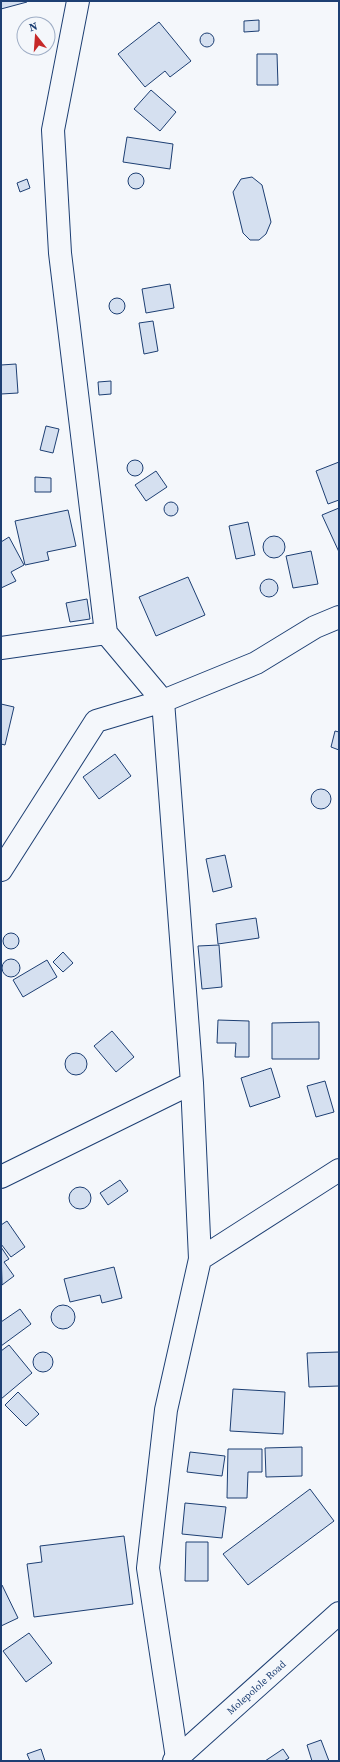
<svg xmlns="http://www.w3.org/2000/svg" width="340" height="1762" font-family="'Source Serif 4',serif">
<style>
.building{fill:#d5e0f0;stroke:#1d3f73}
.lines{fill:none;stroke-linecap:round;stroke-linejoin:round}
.street-casing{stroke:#1d3f73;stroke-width:24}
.primary-casing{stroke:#1d3f73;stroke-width:24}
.street{stroke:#f4f7fb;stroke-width:22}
.primary{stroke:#f4f7fb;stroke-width:22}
.labels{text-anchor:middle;stroke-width:3;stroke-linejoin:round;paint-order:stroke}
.street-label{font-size:10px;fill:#1d3f73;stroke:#f4f7fb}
</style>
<rect width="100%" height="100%" fill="#f4f7fb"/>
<!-- building -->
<path class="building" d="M1 1H27V2L1 9Z
M259 20V31L244 32V21Z
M159 22 191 61 170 77 165 71 145 87 118 54Z
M200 40a7 7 0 1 1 14 0a7 7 0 1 1-14 0Z
M257 54H277L278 85H257Z
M151 90 176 112 160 131 134 109Z
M127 137 173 144 170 169 123 162Z
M128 181a8 8 0 1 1 16 0a8 8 0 1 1-16 0Z
M252 177 262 185 271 222 266 234 259 240H250L243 233 233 192 241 179Z
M27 179 30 188 20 192 17 183Z
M170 284 174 308 146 313 142 289Z
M109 306a8 8 0 1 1 16 0a8 8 0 1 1-16 0Z
M153 321 158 351 144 354 139 323Z
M16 364 18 393 1 394V365Z
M111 381V394L99 395 98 382Z
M46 426 59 429 53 453 40 450Z
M127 468a8 8 0 1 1 16 0a8 8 0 1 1-16 0Z
M339 462V500L328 504 316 471Z
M156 471 167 487 146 501 135 485Z
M35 477 51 478V492H35Z
M164 509a7 7 0 1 1 14 0a7 7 0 1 1-14 0Z
M339 508V552L322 515Z
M68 510 76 546 47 552 49 560 25 565 15 521Z
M248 522 255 555 236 559 229 526Z
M263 547a11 11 0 1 1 22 0a11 11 0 1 1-22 0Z
M9 537 24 565 11 572 16 581 1 588V542Z
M311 551 318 584 293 588 286 556Z
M188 577 205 615 156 636 139 597Z
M260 588a9 9 0 1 1 18 0a9 9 0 1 1-18 0Z
M87 599 90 619 70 622 66 603Z
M1 704 14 707 5 745 1 744Z
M335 731 339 732V750L331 747Z
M115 754 131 776 99 799 83 777Z
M311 799a10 10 0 1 1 20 0a10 10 0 1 1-20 0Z
M225 855 232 887 213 892 206 859Z
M256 918 259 938 218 944 216 924Z
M3 941a8 8 0 1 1 16 0a8 8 0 1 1-16 0Z
M219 945 222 987 202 989 198 946Z
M63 952 73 963 63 972 53 962Z
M2 968a9 9 0 1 1 18 0a9 9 0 1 1-18 0Z
M47 960 57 977 23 997 13 980Z
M218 1020 249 1021V1057H235L236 1043H217Z
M319 1022V1059H272V1023Z
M112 1031 134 1057 116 1072 94 1046Z
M65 1064a11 11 0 1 1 22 0a11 11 0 1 1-22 0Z
M271 1068 280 1097 250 1107 241 1078Z
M325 1081 334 1112 316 1117 307 1086Z
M120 1180 128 1191 108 1205 100 1193Z
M69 1198a11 11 0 1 1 22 0a11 11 0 1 1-22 0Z
M7 1221 25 1247 11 1257 1 1244V1225Z
M1 1247 9 1259 4 1262 14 1276 2 1285Z
M114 1267 122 1298 102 1303 100 1295 70 1302 64 1279Z
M51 1317a12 12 0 1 1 24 0a12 12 0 1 1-24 0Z
M20 1309 31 1324 1 1346V1322Z
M9 1345 32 1373 1 1399V1351Z
M33 1362a10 10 0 1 1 20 0a10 10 0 1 1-20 0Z
M339 1352V1386L309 1387 307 1353Z
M233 1389 285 1392 283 1434 230 1431Z
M18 1392 39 1414 26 1426 5 1405Z
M302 1447V1476L266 1477 265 1448Z
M228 1449H262V1472H248L247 1498H227Z
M190 1452 225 1456 222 1476 187 1472Z
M310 1489 334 1521 248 1585 223 1554Z
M185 1503 226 1507 222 1538 182 1534Z
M124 1536 133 1604 34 1617 27 1564 42 1562 40 1546Z
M186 1542H208V1581H185Z
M2 1585 18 1618 1 1626V1586Z
M29 1633 52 1663 26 1682 3 1651Z
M321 1740 329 1761H312L307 1745Z
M41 1749 45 1761H30L27 1754Z
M283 1749 289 1758 284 1761H265Z"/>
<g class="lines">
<!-- street casing -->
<g class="street-casing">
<path id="street" d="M78 1 53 130 60 253 106 633 163 701 256 663 315 627 339 617
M1 648 106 633
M1 870 96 721 163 701 192 1083 200 1259 166 1410 148 1568 177 1758
M1 1177 192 1083
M200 1259 339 1170"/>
</g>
<!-- primary casing -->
<g class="primary-casing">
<path id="primary" d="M174 1761 339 1613"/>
</g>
<!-- street -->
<use href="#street" class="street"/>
<!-- primary -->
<use href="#primary" class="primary"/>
</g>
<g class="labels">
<!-- street labels -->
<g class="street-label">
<text transform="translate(256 1687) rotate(-42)" y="4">Molepolole Road</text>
</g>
</g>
<!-- border -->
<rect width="340" height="1762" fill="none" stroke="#1d3f73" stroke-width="4"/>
<!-- north arrow -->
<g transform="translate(36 36) rotate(343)"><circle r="19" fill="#f4f7fb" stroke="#9eadc5"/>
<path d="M0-3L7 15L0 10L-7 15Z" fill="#c62828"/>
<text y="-6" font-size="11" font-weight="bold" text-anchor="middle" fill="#1d3f73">N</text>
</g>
</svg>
